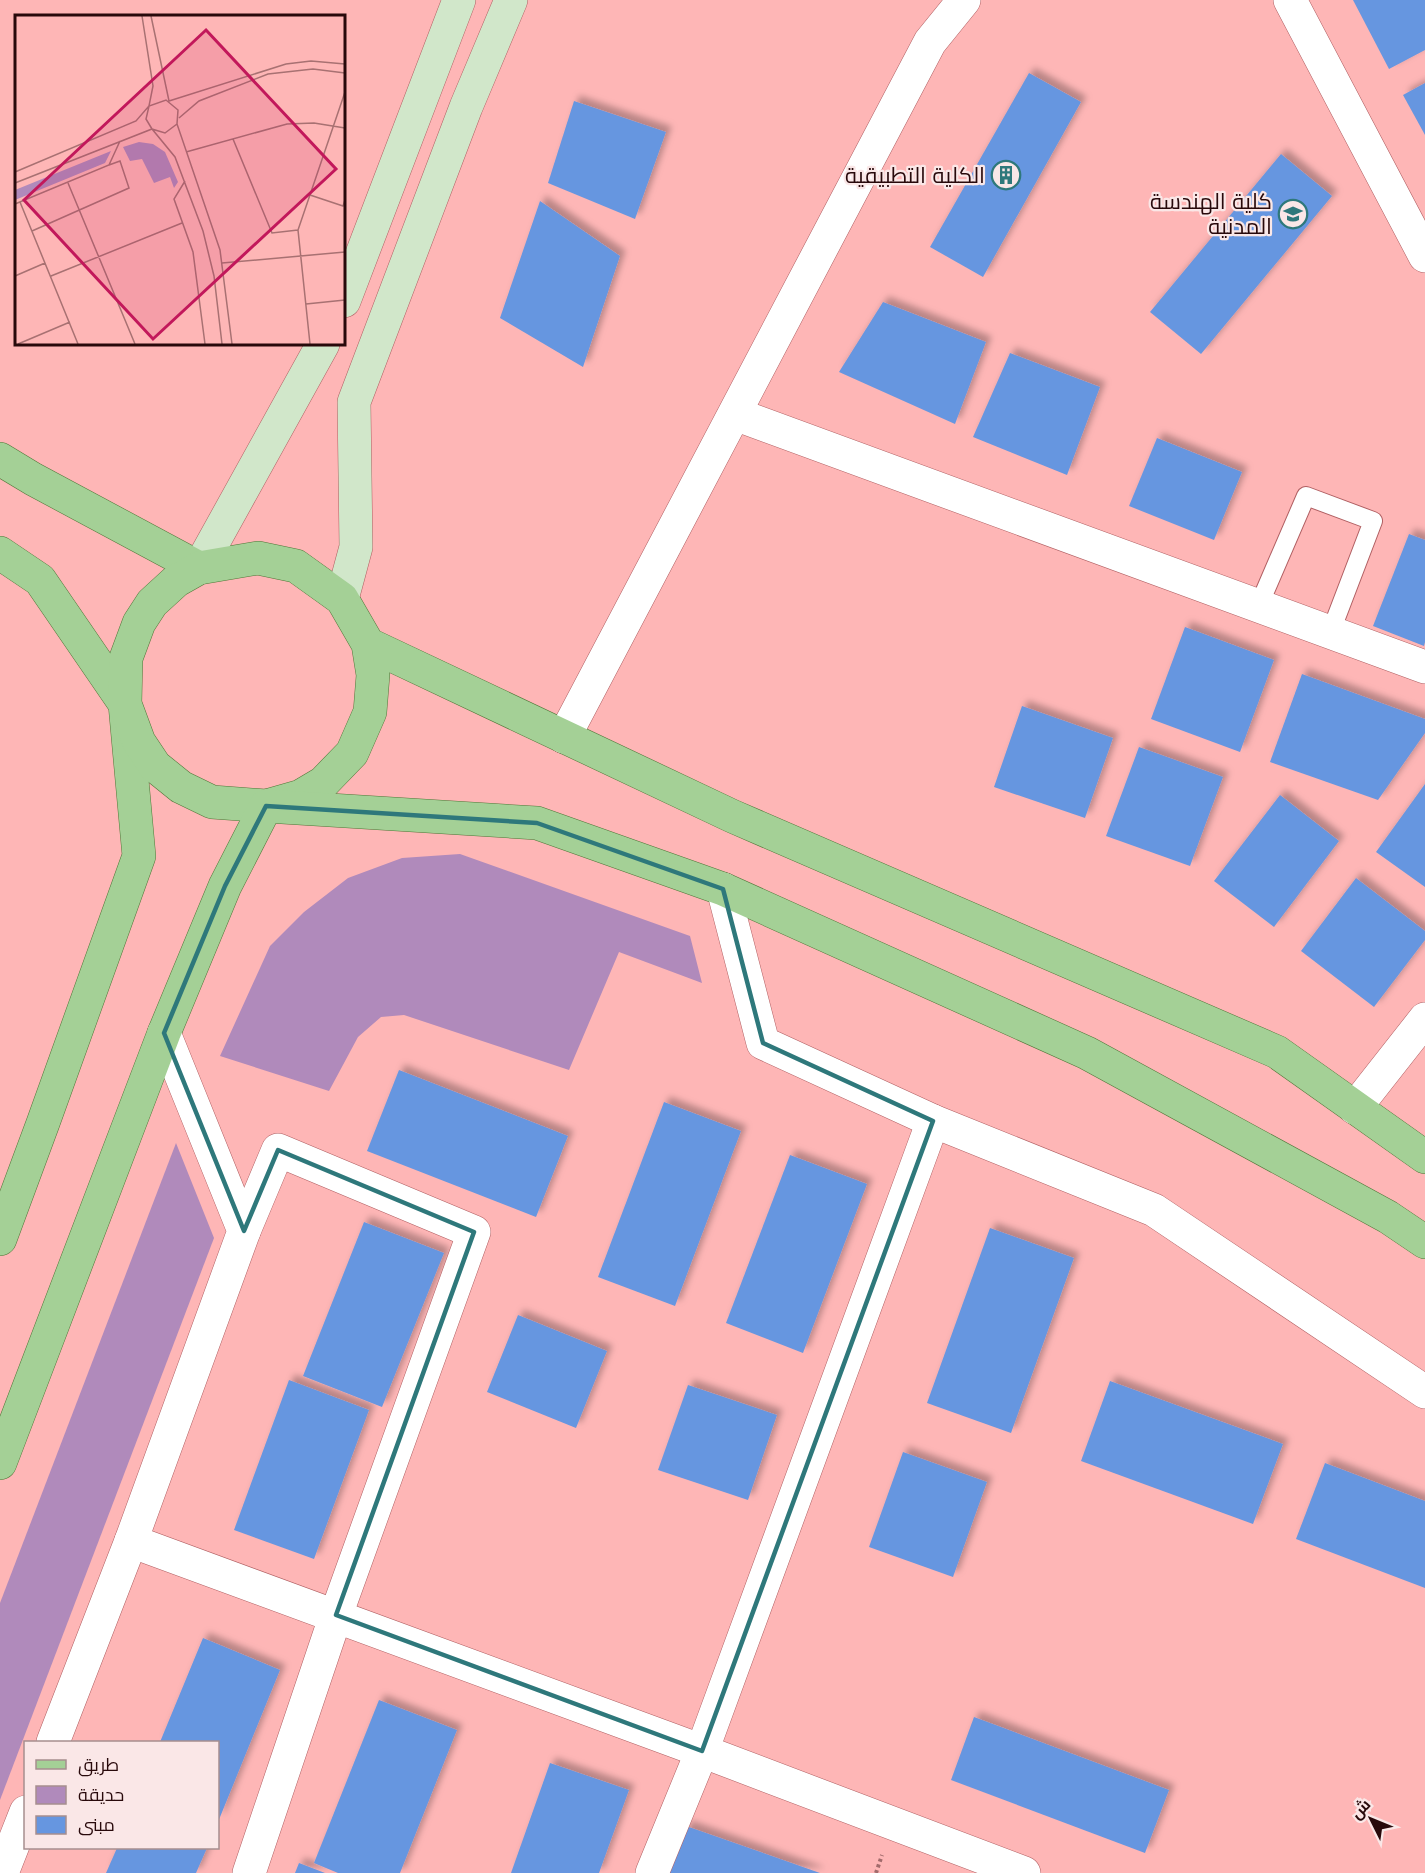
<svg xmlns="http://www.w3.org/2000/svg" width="1425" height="1873" font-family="Jost,Cairo,sans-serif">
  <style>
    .green { fill: #b08abb }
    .building { fill: #6696e0; filter: url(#shadow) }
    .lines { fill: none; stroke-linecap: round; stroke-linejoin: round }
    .service-casing { stroke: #b05f62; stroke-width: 20 }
    .minor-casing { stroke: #b05f62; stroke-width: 34 }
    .secondary-casing { stroke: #b05f62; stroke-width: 34 }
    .primary-casing { stroke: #517638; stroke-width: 34 }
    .path { stroke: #a26b6c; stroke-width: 4; stroke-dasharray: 3 3; stroke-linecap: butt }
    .service { stroke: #fff; stroke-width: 18 }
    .minor { stroke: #fff; stroke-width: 33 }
    .secondary { stroke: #d1e7ca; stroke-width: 33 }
    .primary { stroke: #a4d096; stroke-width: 33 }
    .marked { fill: none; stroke: #2e787b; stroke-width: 4.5; stroke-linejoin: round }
    .labels { text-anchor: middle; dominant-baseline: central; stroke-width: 4.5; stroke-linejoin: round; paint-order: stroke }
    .poi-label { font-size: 22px; fill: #28090b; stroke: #fae7e7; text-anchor: end }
    .inset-road { fill: none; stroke: #a87172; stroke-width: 1.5 }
    .view { fill: #c2185b; fill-opacity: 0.15; stroke: #c2185b; stroke-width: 3 }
    .inset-edge { fill: none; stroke: #28090b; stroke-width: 3 }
  </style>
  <defs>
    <filter id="shadow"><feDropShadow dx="5.5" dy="-5.5" stdDeviation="3" flood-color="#0004"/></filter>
  </defs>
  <rect width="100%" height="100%" fill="#feb6b6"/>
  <!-- green -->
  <g class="green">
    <path d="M 460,854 L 690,936 L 702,983 L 619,952 L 569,1070 L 404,1015 L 381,1017 L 358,1037 L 329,1091 L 220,1056 L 270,946 L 304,912 L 348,878 L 402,858 Z"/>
    <path d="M 176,1143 L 214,1238 L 0,1800 L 0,1603 Z"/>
  </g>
  <!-- building -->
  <g class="building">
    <path d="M 1353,0 L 1425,0 L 1425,50 L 1389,69 Z"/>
    <path d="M 1029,73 L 1081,102 L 983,277 L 930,247 Z"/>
    <path d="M 1425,83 L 1425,135 L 1403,95 Z"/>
    <path d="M 574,101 L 666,132 L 635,219 L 548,183 Z"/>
    <path d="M 1281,154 L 1332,196 L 1201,354 L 1150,312 Z"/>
    <path d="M 540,201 L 620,256 L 583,367 L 500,318 Z"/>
    <path d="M 883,302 L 986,342 L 955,424 L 839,372 Z"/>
    <path d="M 1010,353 L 1100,387 L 1067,475 L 973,437 Z"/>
    <path d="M 1157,438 L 1242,472 L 1214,540 L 1129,506 Z"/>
    <path d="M 1409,534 L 1425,540 L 1425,642 L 1424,646 L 1373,626 Z"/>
    <path d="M 1185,627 L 1274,660 L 1240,752 L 1151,719 Z"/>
    <path d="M 1302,674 L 1425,719 L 1425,733 L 1378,800 L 1270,762 Z"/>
    <path d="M 1022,706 L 1113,738 L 1085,818 L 994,787 Z"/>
    <path d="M 1139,747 L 1223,777 L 1190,866 L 1106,836 Z"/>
    <path d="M 1425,784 L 1425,887 L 1376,852 Z"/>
    <path d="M 1280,795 L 1339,841 L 1274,927 L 1214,881 Z"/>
    <path d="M 1356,878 L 1425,931 L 1425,940 L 1374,1007 L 1301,951 Z"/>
    <path d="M 399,1070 L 568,1136 L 536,1217 L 367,1151 Z"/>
    <path d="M 664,1102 L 741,1131 L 675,1306 L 598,1277 Z"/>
    <path d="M 790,1155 L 867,1184 L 803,1353 L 726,1323 Z"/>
    <path d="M 364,1222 L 444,1253 L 382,1407 L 303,1376 Z"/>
    <path d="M 990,1228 L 1074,1258 L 1011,1433 L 927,1403 Z"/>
    <path d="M 518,1315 L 607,1351 L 576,1428 L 487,1392 Z"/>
    <path d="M 289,1380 L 369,1410 L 314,1559 L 234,1530 Z"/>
    <path d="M 1110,1381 L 1283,1444 L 1253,1524 L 1081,1461 Z"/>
    <path d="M 688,1385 L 777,1415 L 748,1500 L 658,1470 Z"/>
    <path d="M 903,1452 L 987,1482 L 953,1577 L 869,1547 Z"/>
    <path d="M 1325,1463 L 1425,1501 L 1425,1588 L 1296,1539 Z"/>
    <path d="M 203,1638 L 280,1670 L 218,1822 L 218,1742 L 160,1742 Z"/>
    <path d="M 379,1700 L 457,1730 L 400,1873 L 338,1873 L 314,1863 Z"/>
    <path d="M 974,1717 L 1169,1790 L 1145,1853 L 951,1780 Z"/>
    <path d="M 550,1763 L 629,1790 L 599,1873 L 511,1873 Z"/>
    <path d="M 686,1826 L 820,1873 L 669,1873 Z"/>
    <path d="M 117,1848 L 207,1848 L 196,1873 L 106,1873 Z"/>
    <path d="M 299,1863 L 325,1873 L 295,1873 Z"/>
  </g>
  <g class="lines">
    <!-- service casing -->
    <g class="service-casing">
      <path id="service" d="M 1259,605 L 1306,496 L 1373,521 L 1331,631"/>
    </g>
    <!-- minor casing -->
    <g class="minor-casing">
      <g id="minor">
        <path d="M 1290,0 L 1425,256"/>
        <path d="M 735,414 L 1425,667"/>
        <path d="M 564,737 L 930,42 L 964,0"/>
        <path d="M 723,889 L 763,1043 L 933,1121 L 1154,1210 L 1425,1392"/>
        <path d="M 1355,1108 L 1425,1019"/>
        <path d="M 244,1231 L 278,1150 L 474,1232 L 336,1615 L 249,1873"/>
        <path d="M 131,1541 L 702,1751 L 1024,1873"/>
        <path d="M 53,1742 L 131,1541 L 244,1231 L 164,1033"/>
        <path d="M 2,1873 L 26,1812"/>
        <path d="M 652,1873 L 702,1751 L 933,1121"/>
      </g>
    </g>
    <!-- secondary casing -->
    <g class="secondary-casing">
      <g id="secondary">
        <path d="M 344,301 L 459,0"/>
        <path d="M 199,568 L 323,344"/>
        <path d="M 342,599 L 356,547 L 354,402 L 466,107 L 511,0"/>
      </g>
    </g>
    <!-- primary casing -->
    <g class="primary-casing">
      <g id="primary">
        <path d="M 0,459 L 33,479 L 199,568"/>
        <path d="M 0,553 L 40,580 L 125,704 L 139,856 L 43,1123 L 0,1239"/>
        <path d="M 368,644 L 373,675 L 370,712 L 352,753 L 323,783 L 301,796 L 266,806 L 212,802 L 181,787 L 155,766 L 139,742 L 125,704 L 126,658 L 139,623 L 152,603 L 176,581 L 199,568 L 258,558 L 296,566 L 342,599 L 368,644 L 732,816 L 1277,1052 L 1425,1157"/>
        <path d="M 0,1463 L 164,1033 L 225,886 L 266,806 L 537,823 L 723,889 L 1087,1053 L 1388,1217 L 1425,1242"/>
      </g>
    </g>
    <!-- path -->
    <path class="path" d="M 876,1873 L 882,1855"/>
    <!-- service -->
    <use href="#service" class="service"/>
    <!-- minor -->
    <use href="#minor" class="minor"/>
    <!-- secondary -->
    <use href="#secondary" class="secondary"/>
    <!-- primary -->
    <use href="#primary" class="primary"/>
  </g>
  <!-- marked area -->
  <path class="marked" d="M 266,806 L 537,823 L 723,889 L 763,1043 L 933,1121 L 702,1751 L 336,1615 L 474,1232 L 278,1150 L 244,1231 L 164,1033 L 225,886 Z"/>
  <!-- icons -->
  <defs>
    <g id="building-ring" transform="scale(1.5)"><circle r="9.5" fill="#fae7e7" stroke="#2e787b" stroke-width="1.5"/><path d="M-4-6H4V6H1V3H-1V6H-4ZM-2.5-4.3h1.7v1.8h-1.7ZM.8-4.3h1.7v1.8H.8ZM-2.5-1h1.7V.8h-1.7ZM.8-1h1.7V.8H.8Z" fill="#2e787b"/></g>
    <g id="school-ring" transform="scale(1.5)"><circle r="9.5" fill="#fae7e7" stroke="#2e787b" stroke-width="1.5"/><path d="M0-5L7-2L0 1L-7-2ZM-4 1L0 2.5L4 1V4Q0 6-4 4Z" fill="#2e787b"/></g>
  </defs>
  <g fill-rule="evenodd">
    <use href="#building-ring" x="1006" y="175"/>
    <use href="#school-ring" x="1293" y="214"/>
  </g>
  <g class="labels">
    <!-- poi labels -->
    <g class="poi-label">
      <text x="985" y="175">الكلية التطبيقية</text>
      <text x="1272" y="201">كلية الهندسة<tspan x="1272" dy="25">المدنية</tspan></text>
    </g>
  </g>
  <!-- overview -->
  <g transform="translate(15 15)">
    <rect width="330" height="330" fill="#feb6b6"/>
    <path d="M 124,127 L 138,129 L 150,137 L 163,167 L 159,173 L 155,162 L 139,168 L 127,144 L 115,146 L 108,132 ZM 96,136 L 90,148 L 0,185 L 0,175 Z" fill="#b08abb"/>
    <path class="inset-road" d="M 136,1 L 154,86 L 271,49 L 296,46 L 330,49M 164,103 L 184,86 L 253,59 L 298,54 L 330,58M 162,109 L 150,118 L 137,114 L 131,104 L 134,91 L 151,85 L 163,95 L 162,109 L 205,235 L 217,329M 218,124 L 257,218 L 283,215M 171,137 L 272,109 L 299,108 L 330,113M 0,157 L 121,106 L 134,91 L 138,71 L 127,1M 170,166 L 159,184 L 178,237 L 190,329M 0,168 L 137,114 L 160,142 L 188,216 L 199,261 L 207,329M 53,168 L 120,329M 295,180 L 328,191 L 330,185M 5,187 L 63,329M 0,189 L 94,150 L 105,126M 17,216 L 114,173 L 105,146 L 94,150M 207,248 L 330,237M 0,261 L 30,248M 36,261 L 167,208M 291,289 L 330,285M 3,329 L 55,307M 295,329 L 283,215 L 330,77"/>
    <path class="view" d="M 191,15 L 321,154 L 138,324 L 9,185 Z"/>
    <rect width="330" height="330" class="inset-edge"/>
  </g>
  <!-- legend -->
  <rect x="24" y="1741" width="195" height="108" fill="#fae7e7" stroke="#a68e8f" stroke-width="1.5"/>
  <rect x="36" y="1760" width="30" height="9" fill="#a4d096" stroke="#a68e8f" stroke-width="1.5"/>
  <text x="78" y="1771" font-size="18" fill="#28090b">طريق</text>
  <rect x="36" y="1786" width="30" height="18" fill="#b08abb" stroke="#a68e8f" stroke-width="1.5"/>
  <text x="78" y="1801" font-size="18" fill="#28090b">حديقة</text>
  <rect x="36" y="1816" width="30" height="18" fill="#6696e0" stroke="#a68e8f" stroke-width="1.5"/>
  <text x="78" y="1831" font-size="18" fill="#28090b">مبنى</text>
  <!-- north arrow -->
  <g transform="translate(1371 1819) rotate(313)" stroke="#fae7e7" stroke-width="4.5" paint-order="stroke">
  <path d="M0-4.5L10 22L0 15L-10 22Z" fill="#28090b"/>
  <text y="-9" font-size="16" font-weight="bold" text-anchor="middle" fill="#28090b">ش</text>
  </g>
</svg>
